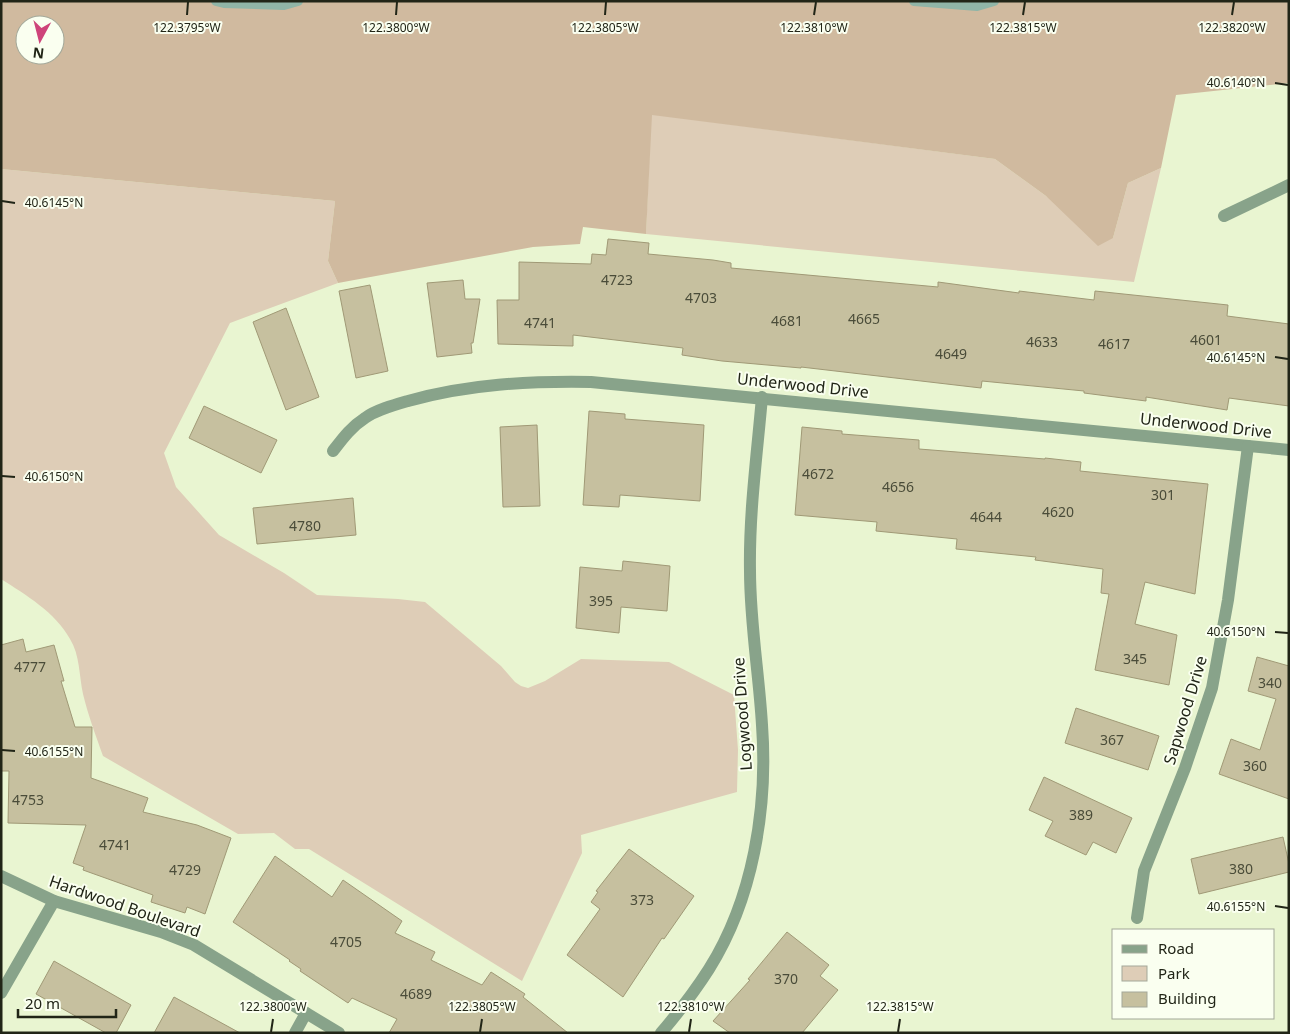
<svg xmlns="http://www.w3.org/2000/svg" width="1290" height="1034" font-family="'Noto Sans',sans-serif">
  <style>
    .green { fill: #decdb7 }
    .forest { fill: #d0ba9f; fill-rule: evenodd }
    .lines { fill: none; stroke-linecap: round; stroke-linejoin: round }
    .stream { stroke: #90b5a7; stroke-width: 10 }
    .building { fill: #c6c09f; stroke: #a09976 }
    .service { stroke: #88a38a; stroke-width: 12 }
    .minor { stroke: #88a38a; stroke-width: 12 }
    .ticks { fill: none; stroke: #212517; stroke-width: 2 }
    .labels { text-anchor: middle; dominant-baseline: central; stroke-width: 4; stroke-linejoin: round; paint-order: stroke }
    .number-label { font-size: 14px; fill: #4a4c39 }
    .street-label { font-size: 16px; fill: #212517; stroke: #fafff0 }
    .ticks-label { font-size: 12px; text-anchor: middle; fill: #212517; stroke: #fafff0; stroke-width: 4; stroke-linejoin: round; paint-order: stroke }
  </style>
  <rect width="100%" height="100%" fill="#e9f5d1"/>
  <!-- green -->
  <g class="green">
    <path d="M 651,114 L 995,159 L 1046,196 L 1113,238 L 1128,183 L 1161,168 L 1134,282 L 646,234 Z"/>
    <path d="M 1,169 L 335,201 L 328,261 L 338,283 L 230,323 L 164,453 L 176,487 L 219,535 L 284,573 L 317,595 L 398,599 L 425,602 L 501,666 L 515,682 L 521,686 L 528,688 L 545,681 L 581,659 L 669,662 L 734,695 L 738,750 L 737,792 L 581,835 L 582,853 L 522,981 L 309,849 L 295,849 L 274,833 L 238,834 L 103,756 C 96,736 88,715 83,694 C 79,676 80,655 70,639 C 55,612 26,595 1,579 Z"/>
  </g>
  <!-- forest -->
  <path class="forest" d="M 1,1 L 1289,1 L 1289,83 L 1176,95 L 1161,168 L 1128,183 L 1113,238 L 1098,246 L 1046,196 L 995,159 L 652,115 L 646,234 L 583,227 L 580,244 L 533,247 L 338,283 L 328,261 L 335,201 L 1,169 ZM 25,25 L 55,25 L 55,55 L 25,55 Z"/>
  <g class="lines">
    <!-- stream -->
    <g class="stream">
      <path d="M 216,1 L 224,3 L 284,5 L 298,1"/>
      <path d="M 914,1 L 977,6 L 994,1"/>
    </g>
  </g>
  <!-- building -->
  <g class="building">
    <path d="M 608,239 L 649,243 L 648,254 L 713,260 L 731,263 L 731,268 L 938,287 L 938,282 L 1019,293 L 1019,291 L 1094,300 L 1095,291 L 1228,305 L 1227,316 L 1289,324 L 1289,406 L 1229,398 L 1227,410 L 1146,397 L 1146,401 L 1084,393 L 1084,391 L 982,381 L 981,388 L 801,367 L 801,368 L 722,361 L 682,355 L 683,348 L 573,335 L 573,346 L 498,344 L 497,300 L 519,300 L 519,262 L 591,264 L 592,254 L 606,255 Z"/>
    <path d="M 463,280 L 465,299 L 480,299 L 473,343 L 471,343 L 472,353 L 437,357 L 427,283 Z"/>
    <path d="M 370,285 L 388,371 L 356,378 L 339,291 Z"/>
    <path d="M 286,308 L 319,397 L 286,410 L 253,322 Z"/>
    <path d="M 204,406 L 277,440 L 261,473 L 189,438 Z"/>
    <path d="M 589,411 L 625,414 L 625,419 L 704,425 L 700,501 L 620,495 L 619,507 L 583,505 Z"/>
    <path d="M 537,425 L 540,506 L 503,507 L 500,427 Z"/>
    <path d="M 802,427 L 842,431 L 842,434 L 919,440 L 919,449 L 1045,459 L 1045,458 L 1081,462 L 1080,471 L 1208,484 L 1195,594 L 1145,582 L 1135,624 L 1177,635 L 1169,685 L 1095,670 L 1109,594 L 1101,593 L 1103,569 L 1035,560 L 1036,557 L 956,549 L 957,539 L 876,531 L 877,522 L 795,515 Z"/>
    <path d="M 353,498 L 356,535 L 257,544 L 253,508 Z"/>
    <path d="M 623,561 L 670,566 L 667,611 L 621,607 L 619,633 L 576,628 L 580,567 L 622,571 Z"/>
    <path d="M 23,639 L 26,652 L 54,645 L 64,681 L 61,681 L 75,727 L 92,727 L 91,778 L 148,798 L 143,812 L 197,825 L 231,838 L 205,914 L 187,907 L 185,913 L 151,902 L 153,895 L 83,870 L 84,867 L 73,863 L 86,825 L 8,823 L 9,771 L 1,771 L 1,645 Z"/>
    <path d="M 1257,657 L 1289,666 L 1289,799 L 1219,774 L 1231,739 L 1260,750 L 1276,699 L 1248,691 Z"/>
    <path d="M 1076,708 L 1159,736 L 1148,770 L 1065,743 Z"/>
    <path d="M 1044,777 L 1132,818 L 1116,853 L 1093,842 L 1086,855 L 1045,836 L 1053,821 L 1029,810 Z"/>
    <path d="M 1283,837 L 1289,864 L 1289,872 L 1199,894 L 1191,859 Z"/>
    <path d="M 629,849 L 694,896 L 664,939 L 662,938 L 623,997 L 567,955 L 600,909 L 591,902 L 598,892 L 596,891 Z"/>
    <path d="M 275,856 L 332,897 L 343,880 L 402,921 L 395,933 L 435,952 L 431,960 L 482,985 L 491,972 L 525,994 L 523,997 L 568,1033 L 389,1033 L 397,1019 L 352,998 L 348,1003 L 300,971 L 301,969 L 289,961 L 290,960 L 233,922 Z"/>
    <path d="M 787,932 L 829,965 L 820,976 L 838,990 L 802,1033 L 730,1033 L 713,1021 L 750,980 L 748,979 Z"/>
    <path d="M 54,961 L 131,1005 L 116,1033 L 106,1033 L 36,994 Z"/>
    <path d="M 174,997 L 240,1033 L 154,1033 Z"/>
  </g>
  <g class="lines">
    <!-- service -->
    <path class="service" d="M 1224,216 L 1289,185"/>
    <!-- minor -->
    <g class="minor">
      <path d="M 333,451 C 343,438 351,427 365,418 C 376,410 394,405 408,401 C 468,384 529,381 591,382 L 1289,450"/>
      <path d="M 1,876 L 54,901 L 161,932 L 194,945 L 339,1033"/>
      <path d="M 1137,918 L 1144,871 L 1185,768 L 1212,688 L 1228,600 L 1248,446"/>
      <path d="M 1,993 L 54,901"/>
      <path d="M 295,1033 L 306,1013"/>
      <path d="M 661,1033 C 678,1013 695,991 709,969 C 753,899 768,808 762,725 C 759,674 750,623 750,571 C 749,513 757,455 762,397"/>
    </g>
  </g>
  <!-- ticks -->
  <path class="ticks" d="M 187,15 L 188,2M 396,15 L 397,2M 605,15 L 606,2M 814,15 L 816,2M 1023,15 L 1025,2M 1232,15 L 1234,2M 1275,83 L 1288,85M 2,201 L 15,203M 1275,357 L 1288,359M 2,476 L 15,477M 1275,632 L 1288,633M 2,750 L 15,751M 1275,906 L 1288,908M 271,1032 L 273,1019M 480,1032 L 482,1019M 689,1032 L 691,1019M 898,1032 L 900,1019"/>
  <g class="labels">
    <!-- number labels -->
    <g class="number-label">
      <text x="617" y="279">4723</text>
      <text x="701" y="297">4703</text>
      <text x="864" y="318">4665</text>
      <text x="787" y="320">4681</text>
      <text x="540" y="322">4741</text>
      <text x="1206" y="339">4601</text>
      <text x="1042" y="341">4633</text>
      <text x="1114" y="343">4617</text>
      <text x="951" y="353">4649</text>
      <text x="818" y="473">4672</text>
      <text x="898" y="486">4656</text>
      <text x="1163" y="494">301</text>
      <text x="1058" y="511">4620</text>
      <text x="986" y="516">4644</text>
      <text x="305" y="525">4780</text>
      <text x="601" y="600">395</text>
      <text x="1135" y="658">345</text>
      <text x="30" y="666">4777</text>
      <text x="1270" y="682">340</text>
      <text x="1112" y="739">367</text>
      <text x="1255" y="765">360</text>
      <text x="28" y="799">4753</text>
      <text x="1081" y="814">389</text>
      <text x="115" y="844">4741</text>
      <text x="1241" y="868">380</text>
      <text x="185" y="869">4729</text>
      <text x="642" y="899">373</text>
      <text x="346" y="941">4705</text>
      <text x="786" y="978">370</text>
      <text x="416" y="993">4689</text>
    </g>
    <!-- street labels -->
    <g class="street-label">
      <text transform="translate(803 385) rotate(6)">Underwood Drive</text>
      <text transform="translate(1206 425) rotate(6)">Underwood Drive</text>
      <text transform="translate(1185 710) rotate(-73)">Sapwood Drive</text>
      <text transform="translate(742 714) rotate(-94)">Logwood Drive</text>
      <text transform="translate(125 906) rotate(19)">Hardwood Boulevard</text>
    </g>
  </g>
  <g class="ticks-label">
    <text x="187" y="32">122.3795°W</text>
    <text x="396" y="32">122.3800°W</text>
    <text x="605" y="32">122.3805°W</text>
    <text x="814" y="32">122.3810°W</text>
    <text x="1023" y="32">122.3815°W</text>
    <text x="1232" y="32">122.3820°W</text>
    <text x="1236" y="87">40.6140°N</text>
    <text x="54" y="207">40.6145°N</text>
    <text x="1236" y="362">40.6145°N</text>
    <text x="54" y="481">40.6150°N</text>
    <text x="1236" y="636">40.6150°N</text>
    <text x="54" y="756">40.6155°N</text>
    <text x="1236" y="911">40.6155°N</text>
    <text x="273" y="1011">122.3800°W</text>
    <text x="482" y="1011">122.3805°W</text>
    <text x="691" y="1011">122.3810°W</text>
    <text x="900" y="1011">122.3815°W</text>
  </g>
  <!-- border -->
  <rect width="1290" height="1034" fill="none" stroke="#212517" stroke-width="5"/>
  <!-- legend -->
  <rect x="1112" y="929" width="162" height="90" fill="#fafff0" stroke="#a3a899"/>
  <rect x="1122" y="945" width="25" height="8" fill="#88a38a" stroke="#a3a899"/>
  <text x="1158" y="954" font-size="15" fill="#212517">Road</text>
  <rect x="1122" y="966" width="25" height="15" fill="#decdb7" stroke="#a3a899"/>
  <text x="1158" y="979" font-size="15" fill="#212517">Park</text>
  <rect x="1122" y="992" width="25" height="15" fill="#c6c09f" stroke="#a3a899"/>
  <text x="1158" y="1004" font-size="15" fill="#212517">Building</text>
  <!-- north arrow -->
  <g transform="translate(40 40) rotate(187)"><circle r="24" fill="#fafff0" stroke="#a3a899"/>
  <path d="M0-4L9 19L0 12L-9 19Z" fill="#ce447a"/>
  <text y="-8" font-size="14" font-weight="bold" text-anchor="middle" fill="#212517">N</text>
  </g>
  <!-- scale -->
  <path d="M18 1009v8h98v-8" fill="none" stroke="#212517" stroke-width="2.5"/>
  <text x="25" y="1009" font-size="15" fill="#212517" stroke="#fafff0" stroke-width="4" paint-order="stroke">20 m</text>
</svg>
